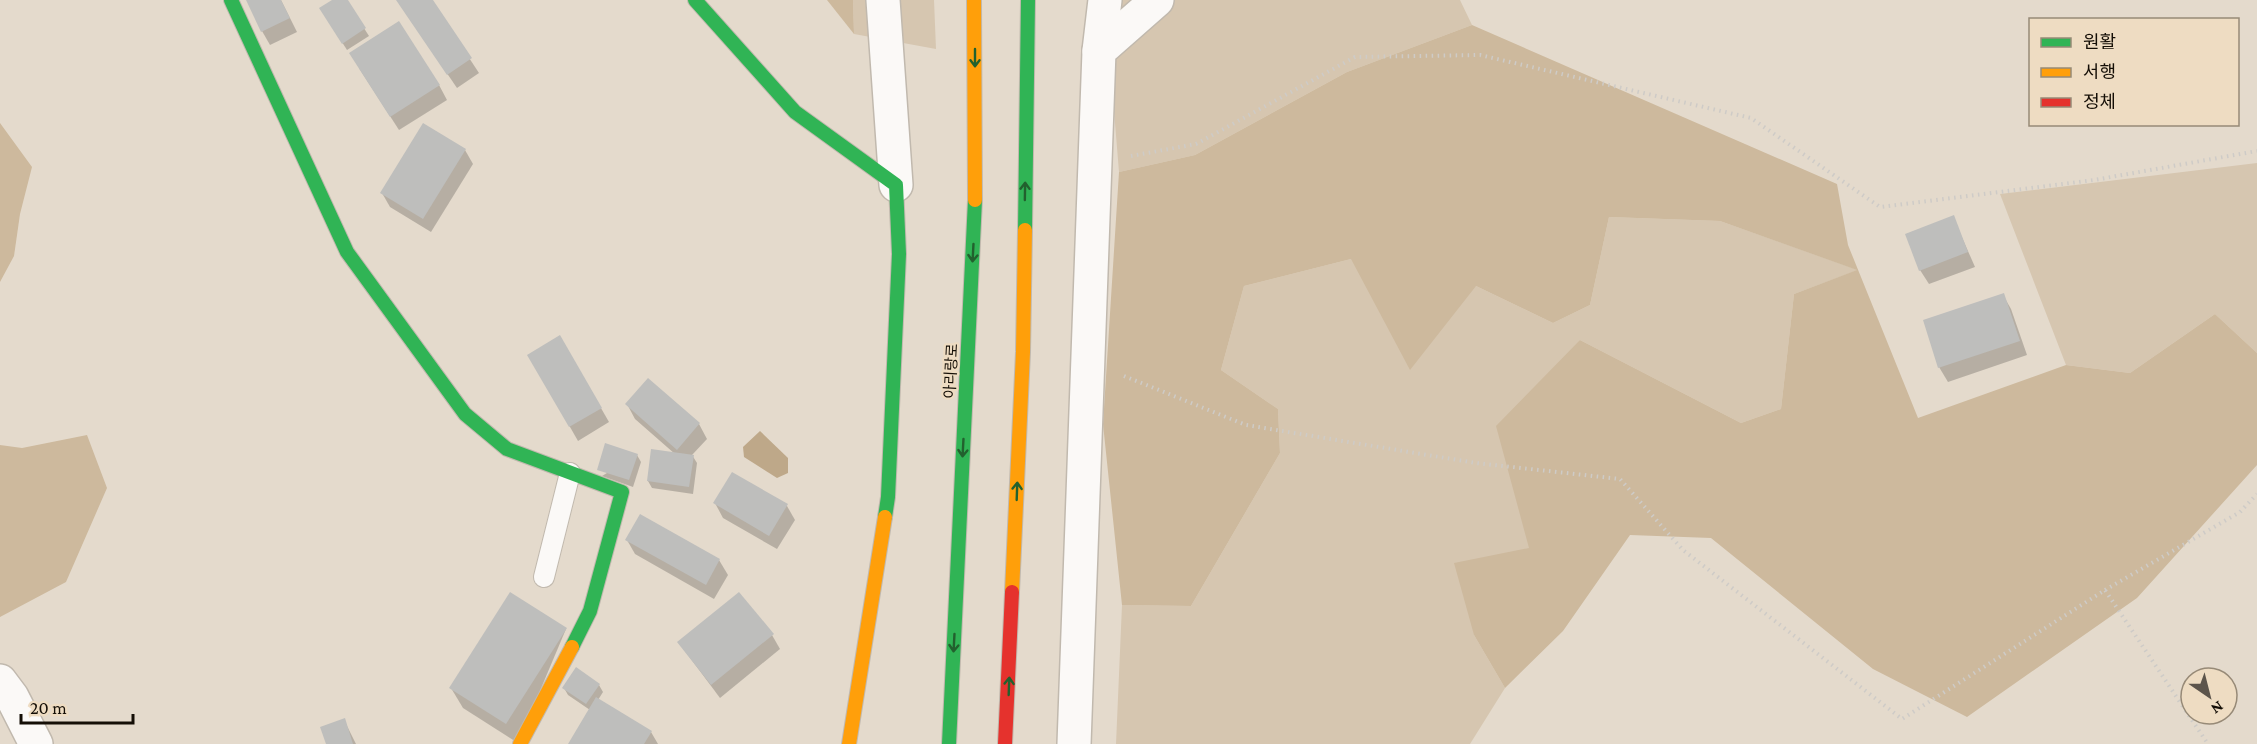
<svg xmlns="http://www.w3.org/2000/svg" width="2257" height="744" font-family="'Crimson Pro','Noto Sans KR',serif">
  <style>
    .green { fill: #d6c6b0 }
    .forest { fill: #cdb99d }
    .water { fill: #bea889 }
    .shadow { fill: #0003 }
    .building { fill: #bebebc }
    .lines { fill: none; stroke-linecap: round; stroke-linejoin: round }
    .lane-casing { stroke: #c1b9ae; stroke-width: 22 }
    .street-casing { stroke: #c1b9ae; stroke-width: 36 }
    .fast-casing { stroke: #c1b9ae; stroke-width: 16 }
    .slow-casing { stroke: #c1b9ae; stroke-width: 16 }
    .jam-casing { stroke: #c1b9ae; stroke-width: 16 }
    .path { stroke: #cecbc7; stroke-width: 4; stroke-dasharray: 1.5 4.5; stroke-linecap: butt }
    .lane { stroke: #fbf9f7; stroke-width: 20 }
    .street { stroke: #fbf9f7; stroke-width: 33 }
    .fast { stroke: #30b455; stroke-width: 14 }
    .slow { stroke: #ff9f0a; stroke-width: 14 }
    .jam { stroke: #e5322d; stroke-width: 14 }
    .oneway { stroke: #22612e }
    .labels { text-anchor: middle; dominant-baseline: central; stroke-width: 4.5; stroke-linejoin: round; paint-order: stroke }
    .street-label { font-size: 15px; fill: #140e06; stroke: #eedcc2 }
  </style>
  <rect width="100%" height="100%" fill="#e4dacc"/>
  <!-- green -->
  <g class="green">
    <path d="M 853,0 L 934,0 L 936,49 L 854,34 Z"/>
    <path d="M 1105,0 L 1460,0 L 1472,25 L 1347,72 L 1195,155 L 1119,172 Z"/>
    <path d="M 2257,163 L 2257,353 L 2215,314 L 2130,373 L 2066,365 L 2000,194 Z"/>
    <path d="M 1609,217 L 1720,221 L 1858,270 L 1794,294 L 1781,409 L 1741,423 L 1580,340 L 1529,548 L 1474,635 L 1505,688 L 1470,744 L 1116,744 L 1122,605 L 1191,606 L 1280,453 L 1278,409 L 1221,370 L 1244,286 L 1351,259 L 1476,286 L 1553,323 L 1590,305 Z"/>
  </g>
  <!-- forest -->
  <g class="forest">
    <path d="M 827,0 L 853,0 L 854,34 Z"/>
    <path d="M 1472,25 L 1837,184 L 1848,245 L 1918,418 L 2066,365 L 2130,373 L 2215,314 L 2257,353 L 2257,465 L 2137,598 L 1967,717 L 1873,669 L 1711,538 L 1630,535 L 1563,631 L 1505,688 L 1474,635 L 1454,563 L 1529,548 L 1496,426 L 1580,340 L 1741,423 L 1781,409 L 1794,294 L 1857,270 L 1720,221 L 1609,217 L 1590,305 L 1553,323 L 1476,286 L 1410,370 L 1351,259 L 1244,286 L 1221,370 L 1278,409 L 1280,453 L 1191,606 L 1122,605 L 1103,424 L 1119,172 L 1195,155 L 1347,72 Z"/>
    <path d="M 0,123 L 32,167 L 20,214 L 14,256 L 0,282 Z"/>
    <path d="M 87,435 L 107,488 L 66,582 L 0,617 L 0,445 L 22,448 Z"/>
  </g>
  <!-- water -->
  <path class="water" d="M 760,431 L 788,458 L 788,473 L 777,478 L 744,457 L 743,447 Z"/>
  <!-- shadow -->
  <g class="shadow">
    <path d="M 281,0 L 297,32 L 270,45 L 262,31 Z"/>
    <path d="M 335,0 L 346,0 L 369,36 L 347,50 L 321,9 Z"/>
    <path d="M 397,0 L 431,0 L 479,73 L 457,88 Z"/>
    <path d="M 359,68 L 439,85 L 447,100 L 399,130 Z"/>
    <path d="M 465,150 L 473,164 L 431,232 L 390,207 L 382,193 Z"/>
    <path d="M 1953,217 L 1975,267 L 1929,284 L 1920,270 Z"/>
    <path d="M 2003,295 L 2011,309 L 2027,355 L 1948,382 L 1939,367 Z"/>
    <path d="M 560,337 L 609,422 L 578,441 L 529,355 Z"/>
    <path d="M 627,404 L 699,424 L 707,439 L 692,455 L 697,463 L 693,494 L 652,488 L 648,481 L 675,454 L 635,419 Z"/>
    <path d="M 637,455 L 641,462 L 633,487 L 602,476 Z"/>
    <path d="M 715,503 L 787,506 L 795,520 L 777,549 L 723,518 Z"/>
    <path d="M 640,516 L 719,560 L 728,575 L 714,599 L 635,554 L 627,540 Z"/>
    <path d="M 566,629 L 518,743 L 463,708 L 451,688 Z"/>
    <path d="M 772,635 L 780,649 L 720,698 L 679,643 Z"/>
    <path d="M 576,670 L 599,685 L 603,692 L 598,700 L 651,732 L 658,744 L 570,744 L 590,710 L 568,695 L 564,688 Z"/>
    <path d="M 344,720 L 356,744 L 327,744 Z"/>
  </g>
  <!-- building -->
  <g class="building">
    <path d="M 246,0 L 281,0 L 290,18 L 261,32 Z"/>
    <path d="M 332,0 L 348,0 L 366,28 L 342,44 L 319,8 Z"/>
    <path d="M 396,0 L 433,0 L 472,58 L 447,75 Z"/>
    <path d="M 399,21 L 440,85 L 390,117 L 349,53 Z"/>
    <path d="M 423,123 L 466,149 L 423,219 L 380,193 Z"/>
    <path d="M 1954,215 L 1968,252 L 1919,271 L 1905,234 Z"/>
    <path d="M 2004,293 L 2020,341 L 1938,368 L 1923,320 Z"/>
    <path d="M 560,335 L 602,408 L 569,427 L 527,355 Z"/>
    <path d="M 648,378 L 700,423 L 677,450 L 625,404 Z"/>
    <path d="M 605,443 L 638,454 L 629,480 L 597,470 Z"/>
    <path d="M 651,449 L 694,455 L 689,487 L 647,481 Z"/>
    <path d="M 732,472 L 788,504 L 769,536 L 713,503 Z"/>
    <path d="M 640,514 L 720,559 L 706,585 L 625,540 Z"/>
    <path d="M 510,592 L 567,628 L 506,724 L 449,688 Z"/>
    <path d="M 739,592 L 774,634 L 711,685 L 677,642 Z"/>
    <path d="M 576,667 L 600,684 L 586,704 L 562,688 Z"/>
    <path d="M 596,697 L 652,731 L 644,744 L 568,744 Z"/>
    <path d="M 345,718 L 353,744 L 326,744 L 320,727 Z"/>
  </g>
  <g class="lines">
    <!-- lane casing -->
    <g class="lane-casing">
      <path id="lane" d="M 544,577 L 570,473"/>
    </g>
    <!-- street casing -->
    <g class="street-casing">
      <g id="street">
        <path d="M 883,0 L 896,185"/>
        <path d="M 1099,51 L 1105,0"/>
        <path d="M 0,681 L 12,697 L 36,744"/>
        <path d="M 1074,744 L 1099,51 L 1157,0"/>
      </g>
    </g>
    <!-- fast casing -->
    <g class="fast-casing">
      <g id="fast">
        <path d="M 231,0 L 347,252 L 465,414 L 507,449 L 622,492 L 590,611 L 572,647"/>
        <path d="M 695,0 L 795,112 L 896,185 L 899,254 L 888,497 L 885,517"/>
        <path d="M 1025,230 L 1028,0"/>
        <path d="M 949,744 L 975,200"/>
      </g>
    </g>
    <!-- slow casing -->
    <g class="slow-casing">
      <g id="slow">
        <path d="M 974,0 L 975,200"/>
        <path d="M 1012,592 L 1023,352 L 1025,230"/>
        <path d="M 520,744 L 572,647"/>
        <path d="M 849,744 L 885,517"/>
      </g>
    </g>
    <!-- jam casing -->
    <g class="jam-casing">
      <path id="jam" d="M 1005,744 L 1012,592"/>
    </g>
    <!-- path -->
    <g class="path">
      <path d="M 1131,156 L 1196,144 L 1355,57 L 1480,55 L 1751,118 L 1880,207 L 2094,180 L 2257,151"/>
      <path d="M 1124,376 L 1246,425 L 1476,463 L 1620,479 L 1683,550 L 1902,719 L 2105,590 L 2208,744"/>
      <path d="M 2105,590 L 2240,512 L 2257,494"/>
    </g>
    <!-- lane -->
    <use href="#lane" class="lane"/>
    <!-- street -->
    <use href="#street" class="street"/>
    <!-- fast -->
    <use href="#fast" class="fast"/>
    <!-- slow -->
    <use href="#slow" class="slow"/>
    <!-- jam -->
    <use href="#jam" class="jam"/>
  </g>
  <!-- one-way arrows -->
  <defs><path id="oneway-shaft" d="M-6 0H5M1.5-3L5.5 0L1.5 3" fill="none" stroke-width="1.6" stroke-linecap="round" stroke-linejoin="round" transform="scale(1.5)"/></defs>
  <g class="oneway">
    <use href="#oneway-shaft" transform="translate(975 58) rotate(90)"/>
    <use href="#oneway-shaft" transform="translate(1025 191) rotate(-89)"/>
    <use href="#oneway-shaft" transform="translate(973 253) rotate(93)"/>
    <use href="#oneway-shaft" transform="translate(963 448) rotate(93)"/>
    <use href="#oneway-shaft" transform="translate(1017 491) rotate(-88)"/>
    <use href="#oneway-shaft" transform="translate(954 643) rotate(93)"/>
    <use href="#oneway-shaft" transform="translate(1009 686) rotate(-88)"/>
  </g>
  <g class="labels">
    <!-- street labels -->
    <g class="street-label">
      <text transform="translate(951 371) rotate(-87)">아리랑로</text>
    </g>
  </g>
  <!-- legend -->
  <rect x="2029" y="18" width="210" height="108" fill="#eedcc2" stroke="#978a77" stroke-width="1.5"/>
  <rect x="2041" y="38" width="30" height="9" fill="#30b455" stroke="#978a77" stroke-width="1.5"/>
  <text x="2083" y="48" font-size="18" fill="#140e06">원활</text>
  <rect x="2041" y="68" width="30" height="9" fill="#ff9f0a" stroke="#978a77" stroke-width="1.5"/>
  <text x="2083" y="78" font-size="18" fill="#140e06">서행</text>
  <rect x="2041" y="98" width="30" height="9" fill="#e5322d" stroke="#978a77" stroke-width="1.5"/>
  <text x="2083" y="108" font-size="18" fill="#140e06">정체</text>
  <!-- north arrow -->
  <g transform="translate(2209 696) rotate(145)"><circle r="28" fill="#eedcc2" stroke="#978a77" stroke-width="1.5"/>
  <path d="M0-4.5L10 22L0 15L-10 22Z" fill="#5d554b"/>
  <text y="-9" font-size="16" font-weight="bold" text-anchor="middle" fill="#140e06">N</text>
  </g>
  <!-- scale -->
  <path d="M21 714v9h112v-9" fill="none" stroke="#140e06" stroke-width="3"/>
  <text x="30" y="714" font-size="18" fill="#140e06" stroke="#eedcc2" stroke-width="4.5" paint-order="stroke">20 m</text>
</svg>
